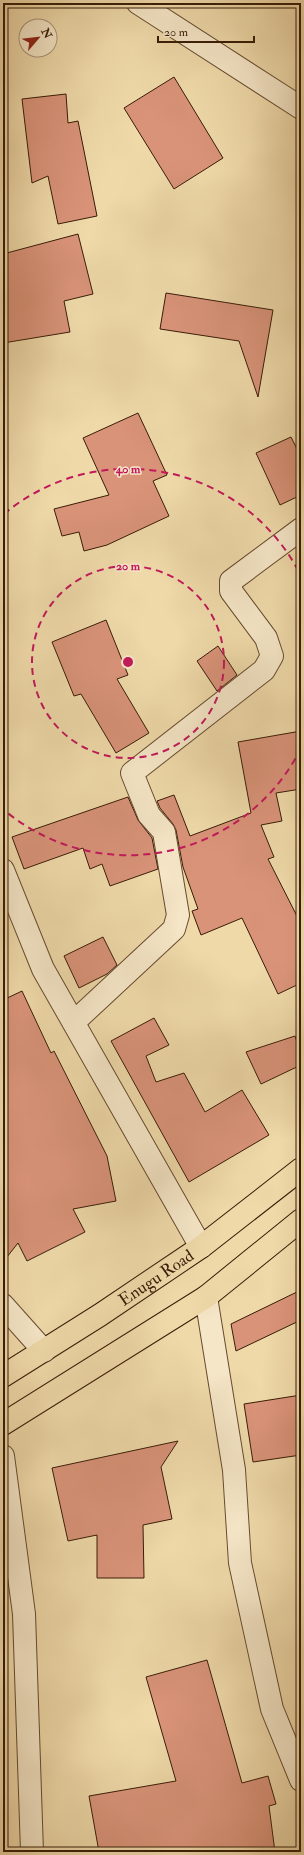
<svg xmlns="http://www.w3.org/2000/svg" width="304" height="1855" font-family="'IM FELL Double Pica',serif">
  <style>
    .building { fill: #d99379; stroke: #381c07 }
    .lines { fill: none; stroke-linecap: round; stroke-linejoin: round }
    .minor-casing { stroke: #664b30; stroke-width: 24 }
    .major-casing { stroke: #381c07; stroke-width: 24 }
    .minor { stroke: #f5e6c7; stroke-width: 22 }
    .major { stroke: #efd9a9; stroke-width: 22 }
    .ring { fill: none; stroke: #c2185b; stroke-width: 2; stroke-dasharray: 7 5 }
    .labels { text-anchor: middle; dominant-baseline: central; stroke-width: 3; stroke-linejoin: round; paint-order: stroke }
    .street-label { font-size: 17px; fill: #381c07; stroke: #f5e6c7 }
    .centre { fill: #c2185b; stroke: #f5e6c7; stroke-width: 2 }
    .ring-label { font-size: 12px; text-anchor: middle; font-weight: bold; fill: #c2185b; stroke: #f5e6c7; stroke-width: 3; stroke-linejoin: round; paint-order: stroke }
  </style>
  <rect width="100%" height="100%" fill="#efd9a9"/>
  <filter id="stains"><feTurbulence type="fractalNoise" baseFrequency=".005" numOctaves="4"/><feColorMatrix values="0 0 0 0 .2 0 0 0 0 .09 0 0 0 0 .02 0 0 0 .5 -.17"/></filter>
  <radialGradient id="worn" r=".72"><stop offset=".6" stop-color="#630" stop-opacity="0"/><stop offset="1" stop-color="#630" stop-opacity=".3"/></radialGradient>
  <!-- building -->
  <g class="building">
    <path d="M 174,77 L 223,158 L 174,189 L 124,108 Z"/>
    <path d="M 66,94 L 68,123 L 78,121 L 97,216 L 58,224 L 48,176 L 32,183 L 22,99 Z"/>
    <path d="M 78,234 L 93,294 L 64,301 L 70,332 L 3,343 L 3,254 Z"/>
    <path d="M 166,293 L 273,310 L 258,397 L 239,341 L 160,329 Z"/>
    <path d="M 138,413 L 167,475 L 153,481 L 169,516 L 107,545 L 84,551 L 79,532 L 62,536 L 54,509 L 109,495 L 83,438 Z"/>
    <path d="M 291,437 L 301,457 L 301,495 L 280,505 L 256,453 Z"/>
    <path d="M 106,620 L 128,675 L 117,679 L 149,733 L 116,753 L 81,694 L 74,696 L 52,642 Z"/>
    <path d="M 218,646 L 237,675 L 217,691 L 197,661 Z"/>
    <path d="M 301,731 L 301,789 L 276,793 L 282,821 L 261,825 L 274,857 L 268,859 L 301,924 L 301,983 L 278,994 L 242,918 L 201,935 L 192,911 L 198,909 L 183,867 L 176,830 L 173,824 L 160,808 L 157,801 L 174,795 L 190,836 L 251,813 L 238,742 Z"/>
    <path d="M 128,797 L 138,820 L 152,838 L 158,869 L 110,886 L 102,864 L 90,869 L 83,848 L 24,869 L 12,837 Z"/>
    <path d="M 103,937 L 117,965 L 107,974 L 79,988 L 64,956 Z"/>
    <path d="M 22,991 L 51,1053 L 54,1051 L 107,1156 L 116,1201 L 73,1209 L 85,1232 L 27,1261 L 18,1243 L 3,1262 L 3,1000 Z"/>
    <path d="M 154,1018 L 169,1045 L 146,1056 L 156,1082 L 184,1073 L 205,1112 L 242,1090 L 269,1135 L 189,1182 L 111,1041 Z"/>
    <path d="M 295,1036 L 301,1054 L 301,1065 L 261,1084 L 246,1052 Z"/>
    <path d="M 301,1290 L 301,1320 L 236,1351 L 231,1324 Z"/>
    <path d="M 301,1395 L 301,1455 L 253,1462 L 244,1404 Z"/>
    <path d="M 178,1441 L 161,1467 L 172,1519 L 143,1525 L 144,1578 L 97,1578 L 97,1535 L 68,1541 L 52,1468 Z"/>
    <path d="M 207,1660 L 242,1783 L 268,1776 L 276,1804 L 269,1806 L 275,1852 L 99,1852 L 89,1796 L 176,1781 L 146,1677 Z"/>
  </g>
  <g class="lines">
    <!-- minor casing -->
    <g class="minor-casing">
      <g id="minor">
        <path d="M 138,3 L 301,108"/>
        <path d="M 3,870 L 43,969 L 201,1247"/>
        <path d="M 74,1022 L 174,929 L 178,915 L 164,832 L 149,815 L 132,773 L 264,670 L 272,656 L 266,638 L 231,591 L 231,581 L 301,529"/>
        <path d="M 206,1297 L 234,1470 L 240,1563 L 272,1709 L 301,1780"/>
        <path d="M 3,1305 L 44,1351"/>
        <path d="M 3,1456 L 24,1614 L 32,1852"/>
      </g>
    </g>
    <!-- major casing -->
    <g class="major-casing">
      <g id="major">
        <path id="s1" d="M 3,1376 L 100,1315 L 201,1247 L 301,1169"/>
        <path d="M 3,1424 L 206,1297 L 301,1220"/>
      </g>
    </g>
    <!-- minor -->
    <use href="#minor" class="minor"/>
    <!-- major -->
    <use href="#major" class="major"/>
  </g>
  <!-- distance rings -->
  <g class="ring">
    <circle cx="128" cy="662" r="96"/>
    <path d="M301 748A193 193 0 0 1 4 810M4 514A193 193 0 0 1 301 576"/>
  </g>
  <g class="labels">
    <!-- street labels -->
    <g class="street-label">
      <text stroke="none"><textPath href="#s1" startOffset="182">Enugu Road</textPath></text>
    </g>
  </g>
  <circle cx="128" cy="662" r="6" class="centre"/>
  <g class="ring-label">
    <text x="128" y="473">40 m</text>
    <text x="128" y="570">20 m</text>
  </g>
  <!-- margin -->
  <rect width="304" height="1855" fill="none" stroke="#efd9a9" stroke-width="16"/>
  <rect x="4" y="4" width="296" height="1847" fill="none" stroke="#381c07" stroke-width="2"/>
  <rect x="8" y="8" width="288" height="1839" fill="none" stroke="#381c07"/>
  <!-- north arrow -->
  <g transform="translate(38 38) rotate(62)"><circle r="19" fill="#f5e6c7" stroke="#a9957a"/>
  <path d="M0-3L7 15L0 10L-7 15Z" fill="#8f2418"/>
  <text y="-6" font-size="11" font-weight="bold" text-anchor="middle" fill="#381c07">N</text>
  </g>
  <!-- scale -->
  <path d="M158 36v6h96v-6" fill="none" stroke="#381c07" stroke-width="2"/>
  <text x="164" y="36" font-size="12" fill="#381c07" stroke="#f5e6c7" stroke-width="3" paint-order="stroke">20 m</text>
  <rect width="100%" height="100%" filter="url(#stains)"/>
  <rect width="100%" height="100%" fill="url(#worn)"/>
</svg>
